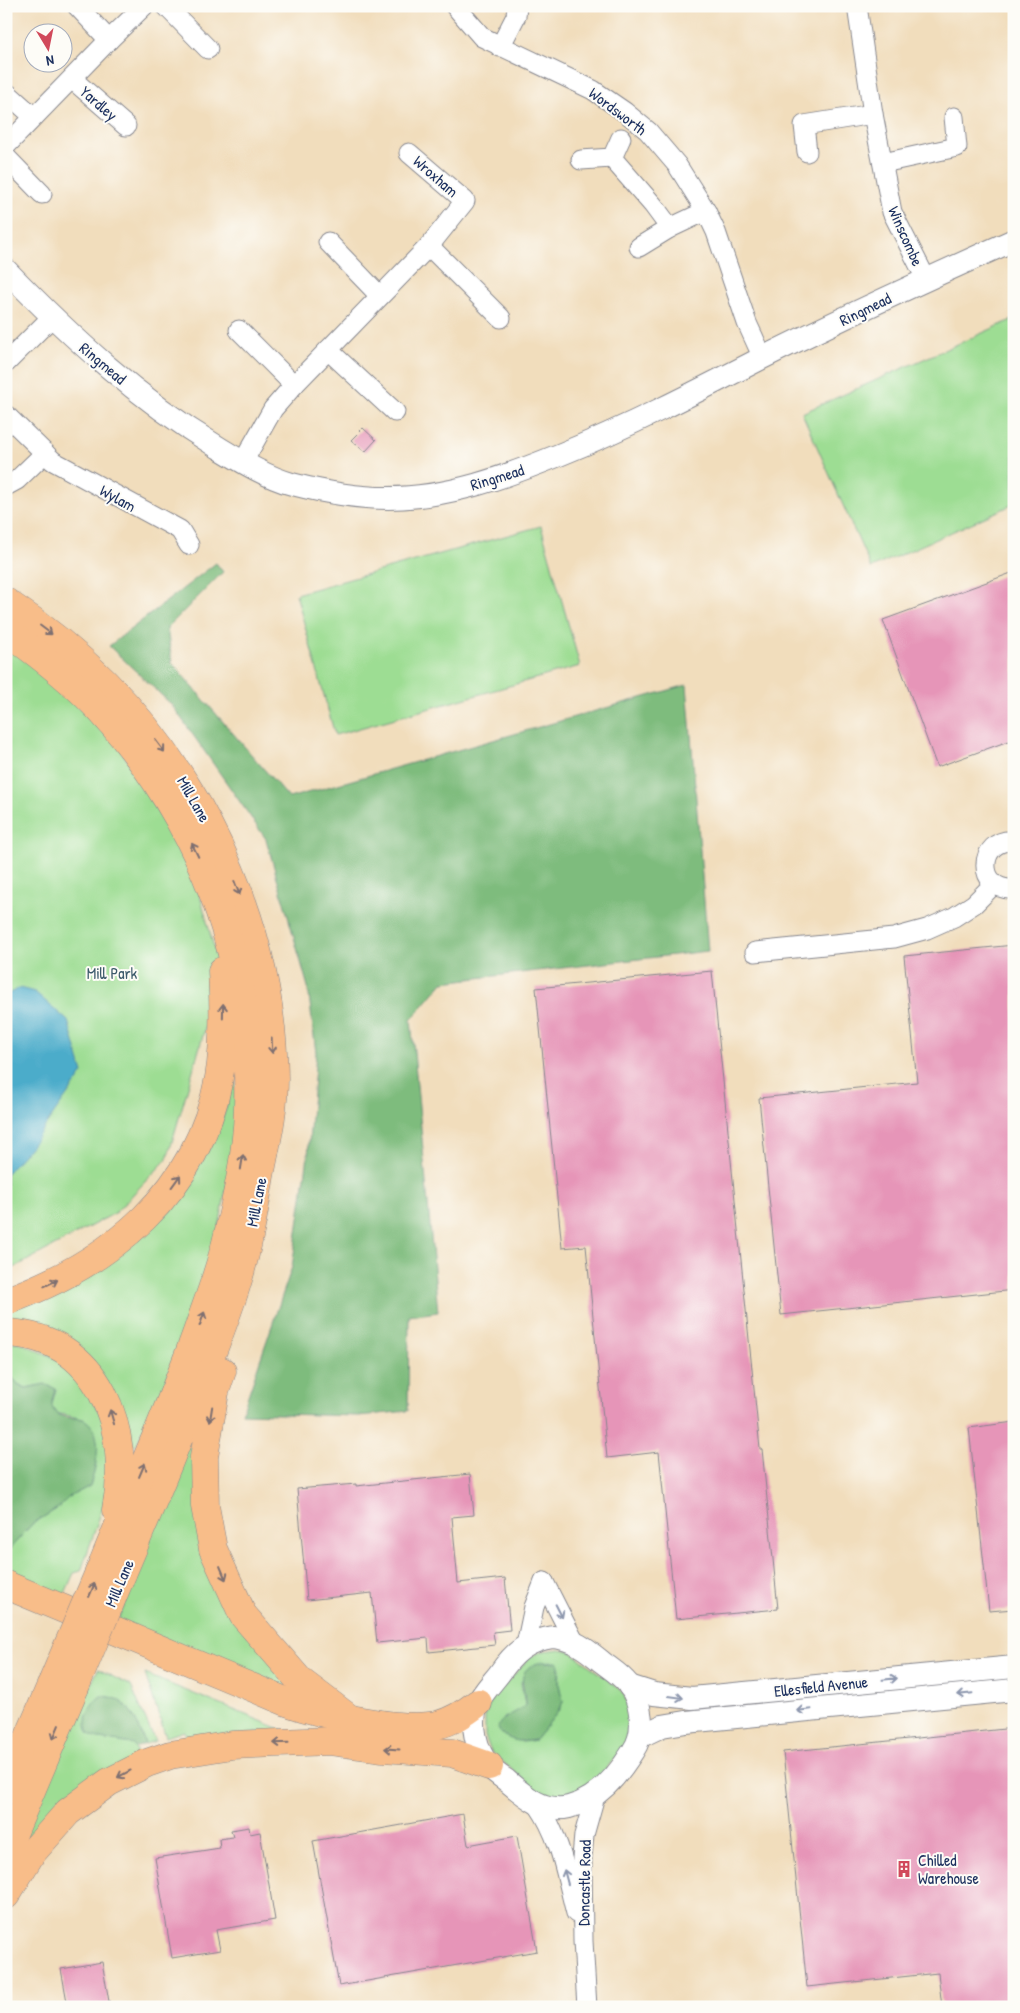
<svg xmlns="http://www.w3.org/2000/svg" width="1020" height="2013" font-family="'Patrick Hand',sans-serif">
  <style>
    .green { fill: #9ddd93; stroke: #5c8678; fill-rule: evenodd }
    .forest { fill: #7ebc7d; stroke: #4c766e }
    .water { fill: #4bacca; stroke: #336e94 }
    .building { fill: #e695b8 }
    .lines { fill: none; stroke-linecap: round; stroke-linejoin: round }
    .minor-casing { stroke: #86868d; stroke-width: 21 }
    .tertiary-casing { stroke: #86868d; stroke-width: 24 }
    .primary-casing { stroke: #86868d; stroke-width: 29 }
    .minor { stroke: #fff; stroke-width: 19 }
    .tertiary { stroke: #fff; stroke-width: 22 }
    .primary { stroke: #f8bd89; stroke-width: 28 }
    .primary-bridge-casing { stroke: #86868d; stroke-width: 29; stroke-linecap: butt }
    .primary-bridge { stroke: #f8bd89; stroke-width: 28 }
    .oneway { stroke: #7e6f71 }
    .oneway2 { stroke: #8d97ae }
    .labels { text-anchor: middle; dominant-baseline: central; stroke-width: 4; stroke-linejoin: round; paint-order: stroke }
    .street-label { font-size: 16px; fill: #1b2f5e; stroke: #fdfcf7 }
    .park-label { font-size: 16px; fill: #3c5a6b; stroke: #fdfcf7 }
    .poi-label { font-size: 16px; fill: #1b2f5e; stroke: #fdfcf7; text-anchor: start }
  </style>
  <rect width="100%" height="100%" fill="#fdfcf7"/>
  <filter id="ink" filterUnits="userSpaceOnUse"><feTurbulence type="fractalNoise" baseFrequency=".02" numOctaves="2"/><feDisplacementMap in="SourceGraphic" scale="10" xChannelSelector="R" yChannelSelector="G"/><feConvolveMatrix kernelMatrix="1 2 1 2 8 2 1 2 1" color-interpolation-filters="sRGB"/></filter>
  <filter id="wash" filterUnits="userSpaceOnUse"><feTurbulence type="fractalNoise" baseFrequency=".0096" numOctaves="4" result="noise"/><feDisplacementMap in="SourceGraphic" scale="20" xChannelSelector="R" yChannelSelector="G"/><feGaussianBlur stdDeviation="1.12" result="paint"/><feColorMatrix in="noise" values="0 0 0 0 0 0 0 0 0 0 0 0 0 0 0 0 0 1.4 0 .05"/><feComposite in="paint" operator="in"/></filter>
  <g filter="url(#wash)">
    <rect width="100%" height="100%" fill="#f1ddbc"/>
    <!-- green -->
    <g class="green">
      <path d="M 1014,319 L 1014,504 L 871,568 L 802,413 Z"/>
      <path d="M 541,526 L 580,666 L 335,735 L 296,594 Z"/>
      <path d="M 6,646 L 32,662 L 118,745 L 194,873 L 221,974 L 167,1159 L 115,1213 L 6,1272 Z"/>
      <path d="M 233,1060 L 238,1126 L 216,1243 L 166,1381 L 136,1445 L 130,1445 L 114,1397 L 6,1326 L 6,1307 L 31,1298 L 206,1153 C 224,1121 232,1097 233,1060 Z"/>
      <path d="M 6,1342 L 19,1342 L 68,1364 L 111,1430 L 106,1498 L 81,1571 L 74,1573 L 62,1600 L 6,1577 L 6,1553 L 32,1524 L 58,1508 L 69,1497 L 84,1489 L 92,1478 L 96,1462 L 97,1442 L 83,1419 L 56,1413 L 51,1407 L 56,1389 L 36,1386 L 26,1388 L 14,1382 L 6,1370 Z"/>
      <path d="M 206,1401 L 207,1541 L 317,1703 L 118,1620 L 133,1586 L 130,1584 Z"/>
      <path d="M 560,1649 L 570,1651 L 616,1686 L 623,1693 L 633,1716 L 626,1745 L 594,1783 L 575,1796 L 555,1798 L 539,1792 L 491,1752 L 485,1736 L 485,1714 L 492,1699 L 530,1657 L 543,1651 ZM 551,1661 L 560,1668 L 559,1685 L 563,1702 L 557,1713 L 535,1740 L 523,1742 L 504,1736 L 504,1718 L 523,1709 L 525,1705 L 521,1682 L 535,1664 Z"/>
      <path d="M 98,1669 L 131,1686 L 155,1741 L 145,1744 C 137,1722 128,1696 101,1696 L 90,1710 L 86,1718 L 100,1739 L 134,1744 L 139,1760 L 6,1874 Z"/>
      <path d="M 145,1674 L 283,1730 L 188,1741 L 184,1731 L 166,1737 Z"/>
    </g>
    <!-- forest -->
    <g class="forest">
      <path d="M 216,563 L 223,572 L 167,628 L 172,663 L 289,798 L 687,685 L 708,951 L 443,982 L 411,1020 L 438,1312 L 409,1316 L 408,1411 L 359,1416 L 242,1413 L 292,1267 L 308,1156 L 316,1053 L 308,987 L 266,839 L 172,705 L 109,646 Z"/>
      <path d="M 6,1370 L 19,1385 L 26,1388 L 45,1384 L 56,1389 C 48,1406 51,1415 71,1418 C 74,1418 80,1418 83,1419 C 106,1430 96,1467 90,1486 L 69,1497 L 58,1508 L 32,1524 L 6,1553 Z"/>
      <path d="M 542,1662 L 557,1662 L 559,1665 L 559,1685 L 563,1702 L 557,1713 L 535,1740 C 525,1742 514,1742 505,1736 C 483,1723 521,1712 525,1705 C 525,1685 513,1669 542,1662 Z"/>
      <path d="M 101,1696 C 129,1696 137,1721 145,1744 L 135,1748 L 133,1744 L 100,1739 L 89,1734 C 81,1721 90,1704 101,1696 Z"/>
    </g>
    <!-- water -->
    <path class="water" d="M 19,988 L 35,992 L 68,1021 L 83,1073 L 31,1146 L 6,1174 L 6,995 Z"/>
    <g id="blocks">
      <!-- building -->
      <g class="building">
        <path d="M 363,428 L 376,440 L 365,452 L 351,440 Z"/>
        <path d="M 1014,572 L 1014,739 L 937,767 L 883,620 Z"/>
        <path d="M 1014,945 L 1014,1290 L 781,1315 L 759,1098 L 917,1082 L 904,956 Z"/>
        <path d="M 712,971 L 760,1449 L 762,1449 L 778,1609 L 676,1619 L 659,1452 L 607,1458 L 586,1246 L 562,1248 L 536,988 Z"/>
        <path d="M 1014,1422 L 1014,1609 L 989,1611 L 969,1428 Z"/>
        <path d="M 470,1474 L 474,1515 L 452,1517 L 458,1583 L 505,1578 L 510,1630 L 493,1632 L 495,1645 L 429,1652 L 428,1638 L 377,1643 L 372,1593 L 307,1600 L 297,1489 L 356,1484 L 356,1486 Z"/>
        <path d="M 1014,1728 L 1014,2007 L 942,2007 L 938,1973 L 807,1987 L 783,1752 Z"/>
        <path d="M 463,1814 L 468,1845 L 517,1836 L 537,1951 L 339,1986 L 313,1841 Z"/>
        <path d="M 249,1827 L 250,1834 L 260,1832 L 275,1920 L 216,1930 L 220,1950 L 172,1958 L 155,1858 L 220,1848 L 219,1839 L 233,1837 L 231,1830 Z"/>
        <path d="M 102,1962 L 110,2007 L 68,2007 L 61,1969 Z"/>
      </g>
    </g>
  </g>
  <g filter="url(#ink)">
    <use href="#blocks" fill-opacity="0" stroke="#86868d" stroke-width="1"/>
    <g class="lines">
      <!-- minor casing -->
      <g class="minor-casing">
        <g id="minor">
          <path d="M 77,6 L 109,40"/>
          <path d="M 166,6 L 208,49"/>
          <path d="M 455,6 L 482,37 L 593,90 L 625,112 L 648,131 L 677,165 L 706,211 L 716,232 L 747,323 L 763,358"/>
          <path d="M 857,6 L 873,114 L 892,212 L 926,279"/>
          <path d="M 500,47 L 516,16 L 517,6"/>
          <path d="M 72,79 L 126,126"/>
          <path d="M 6,92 L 34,117"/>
          <path d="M 6,146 L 109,40 L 144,6"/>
          <path d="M 807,152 L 804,125 L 873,114"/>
          <path d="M 6,157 L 42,194"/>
          <path d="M 612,158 L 653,205 L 670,228"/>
          <path d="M 581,160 L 612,158 L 621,138"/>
          <path d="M 883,163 L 957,147 L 954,117"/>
          <path d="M 328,242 L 380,296"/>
          <path d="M 429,246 L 501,318"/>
          <path d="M 639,247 L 670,228 L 706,211"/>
          <path d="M 239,330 L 294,385"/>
          <path d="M 328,350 L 395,412"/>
          <path d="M 6,363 L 52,317"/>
          <path d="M 6,415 L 53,461 L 180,530 L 189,545"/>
          <path d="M 243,462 L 273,409 L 294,385 L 429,246 L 465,201 L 409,153"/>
          <path d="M 6,486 L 17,480 L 45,453"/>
          <path d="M 1014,841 C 977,838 976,892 1014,889"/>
          <path d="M 755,952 L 894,938 L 927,929 L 954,917 L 974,904 L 994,884"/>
          <path d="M 544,1582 L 574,1641"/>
          <path d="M 526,1645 L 534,1607 L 544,1582"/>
          <path d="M 538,1805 C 561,1838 566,1875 576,1913"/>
          <path d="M 587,2007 L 583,1941 L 582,1858 L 584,1835 L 595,1796"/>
        </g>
      </g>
      <!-- tertiary casing -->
      <g class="tertiary-casing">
        <g id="tertiary">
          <path d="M 6,270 C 70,336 137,398 216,446 C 239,460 266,477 292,484 C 323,492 357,498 388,498 C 448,498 505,477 559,455 C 628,427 694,393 760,359 C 844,317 929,278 1014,240"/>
          <path d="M 553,1637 C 574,1639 586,1649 602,1662 C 611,1669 621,1675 628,1684 C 642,1702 646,1732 633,1751 C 618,1775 598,1800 569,1807 C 543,1813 525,1796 506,1780 C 500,1776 493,1771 489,1766 C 476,1750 470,1724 477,1705 C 481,1694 492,1683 499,1674 C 514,1652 527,1641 553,1637 Z"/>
          <path d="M 629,1686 L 654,1694 L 692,1698 L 1014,1667"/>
          <path d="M 641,1736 L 662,1726 L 686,1722 L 1014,1690"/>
        </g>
      </g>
      <!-- primary casing -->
      <g class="primary-casing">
        <g id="primary">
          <path d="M 6,602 C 91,658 160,732 207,822 C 249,902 273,988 274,1079 C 274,1112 266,1144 260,1176 C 254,1212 248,1248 237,1283 C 228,1313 216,1342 205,1371 C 179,1439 151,1506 122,1574"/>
          <path d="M 6,631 C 40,655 74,681 102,712 C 201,822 253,960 248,1108 C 247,1154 236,1202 225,1247 C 219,1269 212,1290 204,1312 C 175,1397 137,1480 103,1563"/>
          <path d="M 6,1301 C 111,1263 198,1192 219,1078 C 225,1043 224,1006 222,971"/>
          <path d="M 6,1333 C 100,1336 132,1431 116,1510"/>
          <path d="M 222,1371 L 215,1392 L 204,1457 L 205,1506 L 213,1549 L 243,1615 L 300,1681 L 349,1718"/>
          <path d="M 6,1585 L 287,1702 C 323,1715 400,1732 437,1725 C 453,1721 465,1713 478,1703"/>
          <path d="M 6,1790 L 52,1683"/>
          <path d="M 6,1850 L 75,1687"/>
          <path d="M 6,1895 L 31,1854 L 68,1812 L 109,1782 L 147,1763 L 170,1755 L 232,1745 L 330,1741 L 383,1748 L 452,1753 L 489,1766"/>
        </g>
      </g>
      <!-- minor -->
      <use href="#minor" class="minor"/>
      <!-- tertiary -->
      <use href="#tertiary" class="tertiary"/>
      <!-- primary -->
      <use href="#primary" class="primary"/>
      <!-- primary-bridge casing -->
      <g class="primary-bridge-casing">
        <g id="primary-bridge">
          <path d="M 52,1683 L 103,1563"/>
          <path d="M 75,1687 L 122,1574"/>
        </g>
      </g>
      <!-- primary-bridge -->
      <use href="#primary-bridge" class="primary-bridge"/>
    </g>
    <!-- one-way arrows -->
    <defs><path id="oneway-shaft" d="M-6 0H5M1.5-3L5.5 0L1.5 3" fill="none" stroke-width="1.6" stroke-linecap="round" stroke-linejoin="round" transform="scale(1.25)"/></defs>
    <g class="oneway">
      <use href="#oneway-shaft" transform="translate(46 630) rotate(37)"/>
      <use href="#oneway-shaft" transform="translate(160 746) rotate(53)"/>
      <use href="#oneway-shaft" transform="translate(195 850) rotate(-116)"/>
      <use href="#oneway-shaft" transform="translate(237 888) rotate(69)"/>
      <use href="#oneway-shaft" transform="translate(223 1011) rotate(-89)"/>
      <use href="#oneway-shaft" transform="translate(272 1046) rotate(87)"/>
      <use href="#oneway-shaft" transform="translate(242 1162) rotate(-81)"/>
      <use href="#oneway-shaft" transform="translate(176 1181) rotate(-54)"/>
      <use href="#oneway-shaft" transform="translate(51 1283) rotate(-26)"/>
      <use href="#oneway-shaft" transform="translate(202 1319) rotate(-71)"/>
      <use href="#oneway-shaft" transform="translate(211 1414) rotate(99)"/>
      <use href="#oneway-shaft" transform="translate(112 1417) rotate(-106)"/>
      <use href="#oneway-shaft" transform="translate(142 1470) rotate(-67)"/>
      <use href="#oneway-shaft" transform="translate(223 1573) rotate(67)"/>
      <use href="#oneway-shaft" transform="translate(92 1590) rotate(-67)"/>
      <use href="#oneway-shaft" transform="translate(56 1732) rotate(113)"/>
      <use href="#oneway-shaft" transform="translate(281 1743) rotate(178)"/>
      <use href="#oneway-shaft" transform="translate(392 1749) rotate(-176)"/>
      <use href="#oneway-shaft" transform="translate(124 1774) rotate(152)"/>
    </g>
    <g class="oneway2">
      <use href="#oneway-shaft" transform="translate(559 1611) rotate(63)"/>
      <use href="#oneway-shaft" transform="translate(890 1679) rotate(-6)"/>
      <use href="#oneway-shaft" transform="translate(965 1694) rotate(174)"/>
      <use href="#oneway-shaft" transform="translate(676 1697) rotate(8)"/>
      <use href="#oneway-shaft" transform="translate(804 1710) rotate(174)"/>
      <use href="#oneway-shaft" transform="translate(566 1877) rotate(-105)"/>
    </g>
  </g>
  <!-- icons -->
  <defs>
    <g id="building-bare" transform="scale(1.35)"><path d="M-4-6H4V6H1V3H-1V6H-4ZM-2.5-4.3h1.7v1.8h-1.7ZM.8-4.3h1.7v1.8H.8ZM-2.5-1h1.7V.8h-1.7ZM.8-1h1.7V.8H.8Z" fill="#d1495b" stroke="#fdfcf7" stroke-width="2.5" paint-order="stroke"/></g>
  </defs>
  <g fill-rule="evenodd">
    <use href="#building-bare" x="904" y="1869"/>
  </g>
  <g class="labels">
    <!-- street labels -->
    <g class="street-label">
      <text transform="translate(99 103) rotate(41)">Yardley</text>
      <text transform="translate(618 111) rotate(37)">Wordsworth</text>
      <text transform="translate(436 176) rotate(41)">Wroxham</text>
      <text transform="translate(906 236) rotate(66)">Winscombe</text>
      <text transform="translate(865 309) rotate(-26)">Ringmead</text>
      <text transform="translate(103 363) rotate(40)">Ringmead</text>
      <text transform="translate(497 477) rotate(-17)">Ringmead</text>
      <text transform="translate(118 498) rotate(29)">Wylam</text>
      <text transform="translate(194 799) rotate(60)">Mill Lane</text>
      <text transform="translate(256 1202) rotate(-79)">Mill Lane</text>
      <text transform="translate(119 1583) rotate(-67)">Mill Lane</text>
      <text transform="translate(821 1686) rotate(-6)">Ellesfield Avenue</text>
      <text transform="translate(584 1883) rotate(-89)">Doncastle Road</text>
    </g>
    <!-- park labels -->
    <g class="park-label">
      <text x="112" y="973">Mill Park</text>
    </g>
    <!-- poi labels -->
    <g class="poi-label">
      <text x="918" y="1860">Chilled<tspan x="918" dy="18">Warehouse</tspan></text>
    </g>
  </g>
  <!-- margin -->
  <rect width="1020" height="2013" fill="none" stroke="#fdfcf7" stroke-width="25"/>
  <!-- north arrow -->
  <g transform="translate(48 48) rotate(170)"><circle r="24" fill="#fdfcf7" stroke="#a3aaba"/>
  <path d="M0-4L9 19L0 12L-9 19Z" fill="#d1495b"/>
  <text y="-8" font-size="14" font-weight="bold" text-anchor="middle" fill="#1b2f5e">N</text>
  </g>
</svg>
